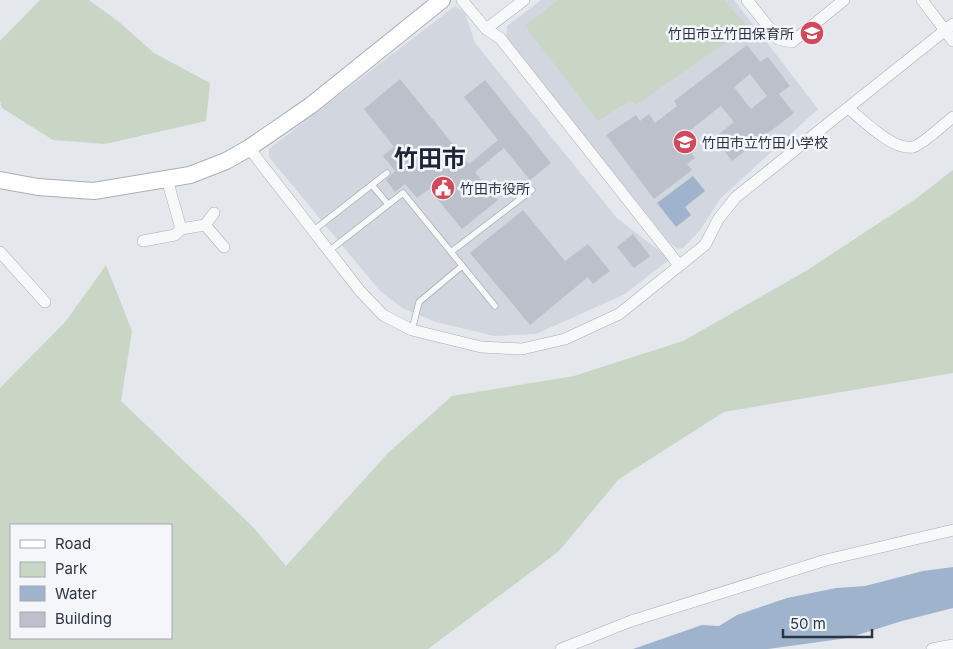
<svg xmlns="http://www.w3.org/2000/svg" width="953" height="649" font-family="Inter,'Noto Sans JP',sans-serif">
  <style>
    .built { fill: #d2d6de }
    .green { fill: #c9d6c5; fill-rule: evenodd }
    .water { fill: #9fb4cc }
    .building { fill: #bbc0ca; fill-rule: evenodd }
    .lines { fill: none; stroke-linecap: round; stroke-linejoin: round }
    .lane-casing { stroke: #a9aeb7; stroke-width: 7 }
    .street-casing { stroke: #a9aeb7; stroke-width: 12 }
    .secondary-casing { stroke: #a9aeb7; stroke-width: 18 }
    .lane { stroke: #f7f8fa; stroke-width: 5.5 }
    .street { stroke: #f7f8fa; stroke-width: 11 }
    .secondary { stroke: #fff; stroke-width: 16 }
    .labels { text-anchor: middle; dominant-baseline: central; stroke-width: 5; stroke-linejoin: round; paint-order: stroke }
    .poi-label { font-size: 14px; fill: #2b3445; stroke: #f4f6f9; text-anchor: start }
    .town-label { font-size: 24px; font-weight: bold; fill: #1d2536; stroke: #f4f6f9 }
  </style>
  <rect width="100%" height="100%" fill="#e4e7ec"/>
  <!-- built -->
  <g class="built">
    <path d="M 541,0 L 734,0 L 818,109 L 720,199 L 701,229 L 683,248 L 678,249 L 669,242 L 506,39 L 507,26 Z"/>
    <path d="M 455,6 L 465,13 L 475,43 L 617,218 L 670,259 L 625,294 L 536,334 L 494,336 L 436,322 L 404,309 L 380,291 L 269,157 L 269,149 Z"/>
  </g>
  <!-- green -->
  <g class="green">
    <path d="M 40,0 L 89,0 L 119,22 L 154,53 L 210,83 L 206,121 L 105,144 L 53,140 L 2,108 L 0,101 L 0,41 Z"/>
    <path d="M 558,0 L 724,0 L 748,27 L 636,105 L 630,100 L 598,121 L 525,26 Z"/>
    <path d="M 953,170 L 953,373 L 724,412 L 619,479 L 559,551 L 428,649 L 0,649 L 0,388 L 66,321 L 106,265 L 132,331 L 121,401 L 252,526 L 286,566 L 388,453 L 452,396 L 574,376 L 683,341 L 806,271 L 914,200 ZM 11,525 L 171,525 L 171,638 L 11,638 Z"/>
  </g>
  <!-- water -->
  <g class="water">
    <path d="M 693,176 L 705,191 L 685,207 L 691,215 L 676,227 L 657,203 Z"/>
    <path d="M 953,567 L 953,608 L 902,621 L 848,638 L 768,649 L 633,649 L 702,625 L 719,626 L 737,615 L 787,598 L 836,588 L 865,586 L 923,571 Z"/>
  </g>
  <!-- building -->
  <g class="building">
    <path d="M 747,45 L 760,62 L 768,57 L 790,86 L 779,94 L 794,113 L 732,161 L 714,138 L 734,122 L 721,106 L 680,138 L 695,158 L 687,164 L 692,170 L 654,199 L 606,135 L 636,115 L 640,121 L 649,114 L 655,123 L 677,106 L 674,101 ZM 750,74 L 767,96 L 751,109 L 734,87 Z"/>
    <path d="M 400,79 L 469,164 L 498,140 L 464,97 L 485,80 L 551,163 L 530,180 L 504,148 L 475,172 L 498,200 L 462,229 L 429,189 L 417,198 L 405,184 L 395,192 L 386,180 L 395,171 L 383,156 L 394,147 L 364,109 Z"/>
    <path d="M 523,210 L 565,261 L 588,244 L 610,271 L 593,284 L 588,277 L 530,325 L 470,253 Z"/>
    <path d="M 633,234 L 650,256 L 634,268 L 617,247 Z"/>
  </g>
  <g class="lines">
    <!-- lane casing -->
    <g class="lane-casing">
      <g id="lane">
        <path d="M 372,185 L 387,203"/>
        <path d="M 314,230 L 387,173"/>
        <path d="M 330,250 L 403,193 L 495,306"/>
        <path d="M 451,252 L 532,190"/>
        <path d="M 412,330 L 419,302 L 462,266"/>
      </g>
    </g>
    <!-- street casing -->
    <g class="street-casing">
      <g id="street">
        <path d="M 462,0 L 486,29 L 500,38 L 679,265"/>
        <path d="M 747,0 L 778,39 L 792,42 L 844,0"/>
        <path d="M 922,0 L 953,41"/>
        <path d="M 486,29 L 524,0"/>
        <path d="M 848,108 C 863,120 893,151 913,147 C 922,145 944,124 953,117"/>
        <path d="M 249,148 L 360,291 L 383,315 L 412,330 L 481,347 L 522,349 L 565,339 L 619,314 L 705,245 L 719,218 L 736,197 L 953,24"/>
        <path d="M 205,225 L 224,247"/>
        <path d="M 181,229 L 205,225 L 214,213"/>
        <path d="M 143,241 L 175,235 L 181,229 L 167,179"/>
        <path d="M 0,252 L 45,302"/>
        <path d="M 561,649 L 631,621 L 826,560 L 953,530"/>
        <path d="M 932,649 L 953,645"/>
      </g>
    </g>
    <!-- secondary casing -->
    <g class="secondary-casing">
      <path id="secondary" d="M 0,180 L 38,187 L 94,191 L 190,175 L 226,161 L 249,148 L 310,106 L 442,0"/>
    </g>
    <!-- lane -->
    <use href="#lane" class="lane"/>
    <!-- street -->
    <use href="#street" class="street"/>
    <!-- secondary -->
    <use href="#secondary" class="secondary"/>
  </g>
  <!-- icons -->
  <defs>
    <g id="school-disc" transform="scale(1.25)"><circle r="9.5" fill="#d1495b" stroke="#f4f6f9"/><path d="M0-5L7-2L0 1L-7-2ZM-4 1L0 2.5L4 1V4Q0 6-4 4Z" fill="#fff"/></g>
    <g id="civic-disc" transform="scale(1.25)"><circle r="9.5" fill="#d1495b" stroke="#f4f6f9"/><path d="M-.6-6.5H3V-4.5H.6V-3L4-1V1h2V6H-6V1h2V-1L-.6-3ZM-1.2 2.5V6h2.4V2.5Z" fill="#fff"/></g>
  </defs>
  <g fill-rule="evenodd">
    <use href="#school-disc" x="812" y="33"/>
    <use href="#school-disc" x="685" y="142"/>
    <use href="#civic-disc" x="443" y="188"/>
  </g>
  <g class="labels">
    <!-- poi labels -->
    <g class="poi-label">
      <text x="794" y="33" text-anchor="end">竹田市立竹田保育所</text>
      <text x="702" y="142">竹田市立竹田小学校</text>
      <text x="460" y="188">竹田市役所</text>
    </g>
    <!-- town labels -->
    <g class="town-label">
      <text x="430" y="158">竹田市</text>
    </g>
  </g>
  <!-- legend -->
  <rect x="10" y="524" width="162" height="115" fill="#f4f6f9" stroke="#a4a8b1"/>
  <rect x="20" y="540" width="25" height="8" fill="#ffffff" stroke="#a4a8b1"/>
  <text x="55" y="549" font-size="15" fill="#2b3445">Road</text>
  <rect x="20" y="562" width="25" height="15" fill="#c9d6c5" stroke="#a4a8b1"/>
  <text x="55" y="574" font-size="15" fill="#2b3445">Park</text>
  <rect x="20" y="586" width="25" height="15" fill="#9fb4cc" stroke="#a4a8b1"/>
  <text x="55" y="599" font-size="15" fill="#2b3445">Water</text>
  <rect x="20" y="612" width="25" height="15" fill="#bbc0ca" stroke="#a4a8b1"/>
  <text x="55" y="624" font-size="15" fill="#2b3445">Building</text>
  <!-- scale -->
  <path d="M783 629v8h89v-8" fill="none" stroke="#2b3445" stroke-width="2.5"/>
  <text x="790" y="629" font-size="15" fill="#2b3445" stroke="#f4f6f9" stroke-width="4" paint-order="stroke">50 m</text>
</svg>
